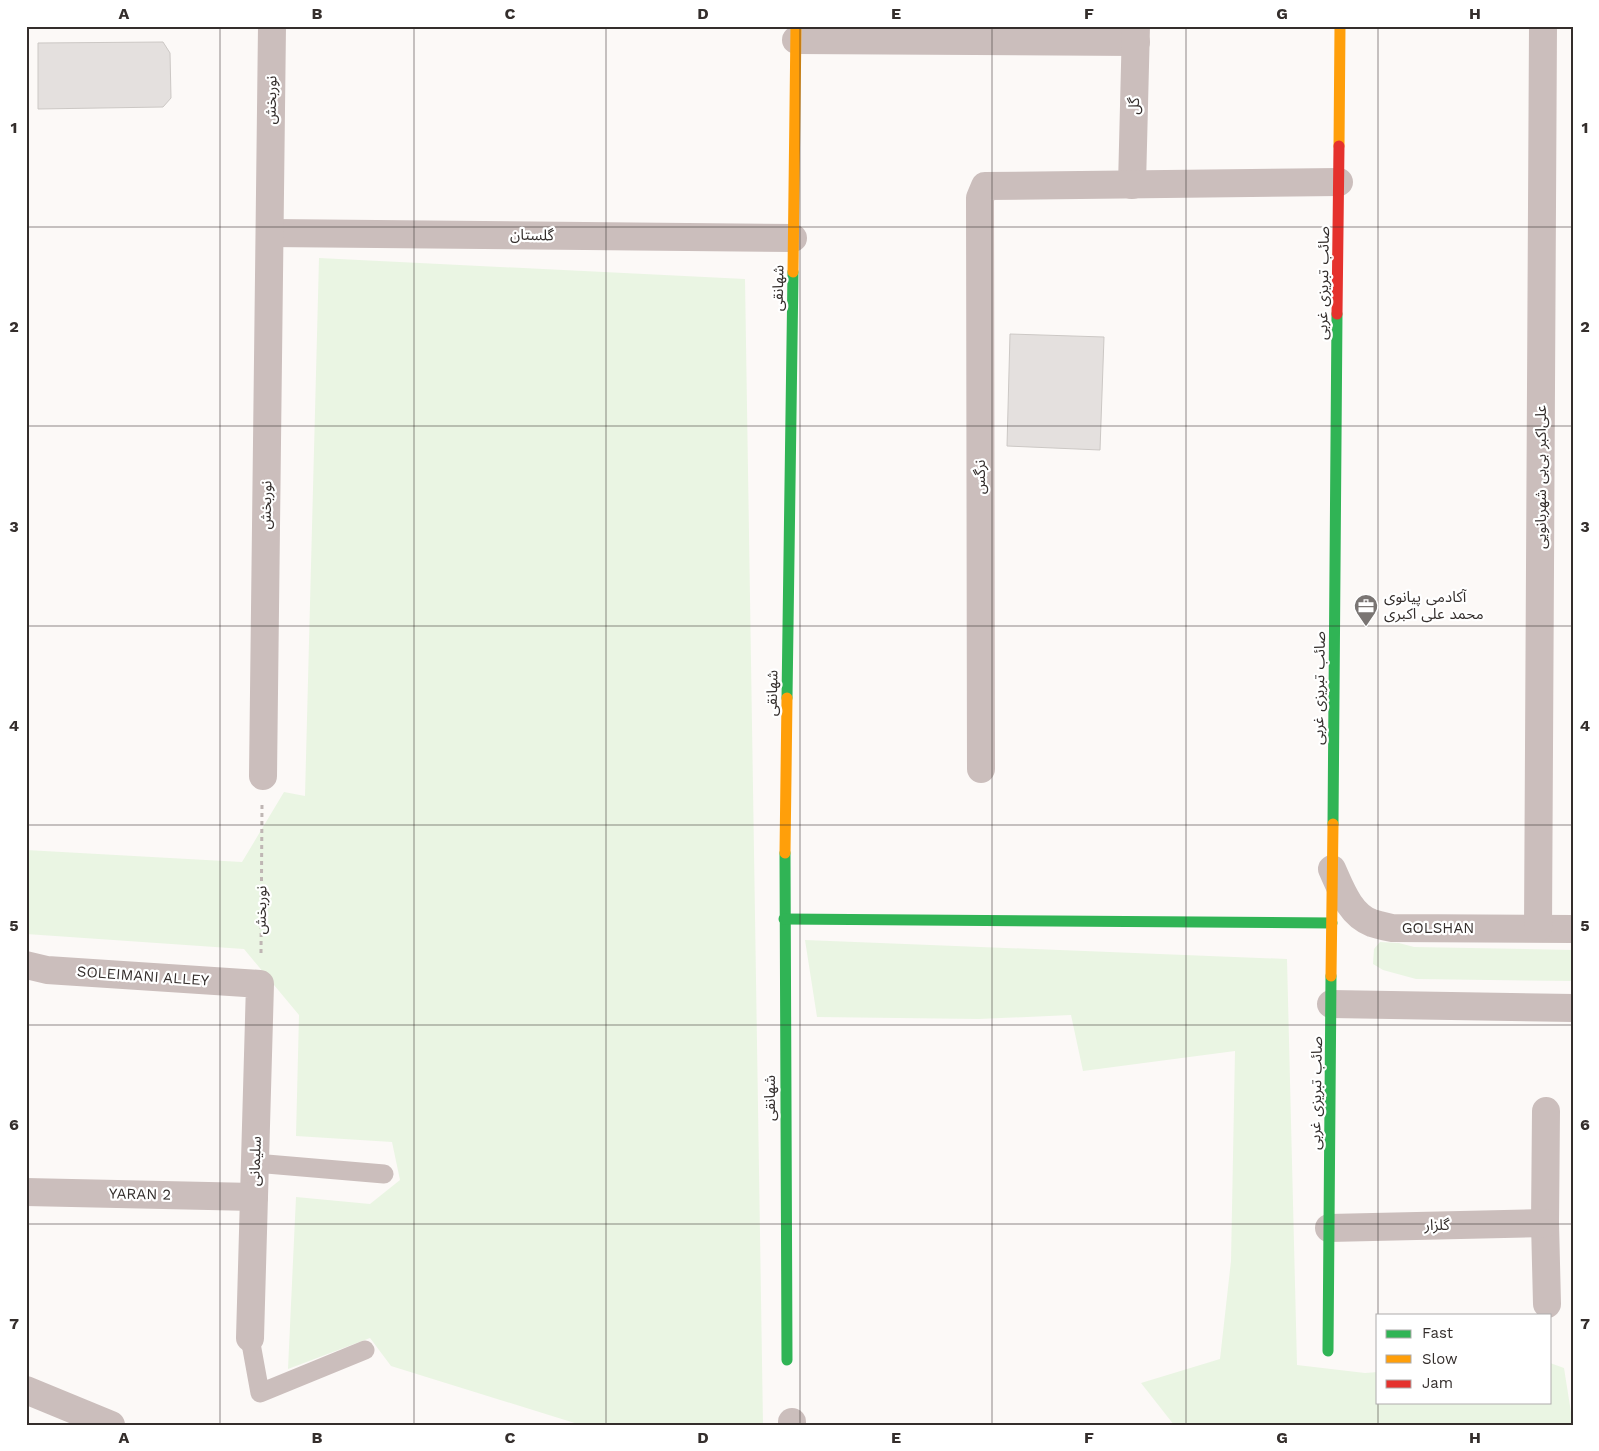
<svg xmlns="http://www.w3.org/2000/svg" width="1599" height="1451" font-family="'Work Sans','Noto Sans Arabic',sans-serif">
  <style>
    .green { fill: #eaf5e3 }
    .building { fill: #e4e0de; stroke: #ccc8c5 }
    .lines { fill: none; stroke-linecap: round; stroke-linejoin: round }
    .path { stroke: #bfb6b4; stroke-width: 3; stroke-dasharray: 4 4; stroke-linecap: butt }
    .lane { stroke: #cbbebc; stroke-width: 19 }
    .street { stroke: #cbbebc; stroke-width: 28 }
    .fast { stroke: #30b455; stroke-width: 11 }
    .slow { stroke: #ff9f0a; stroke-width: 11 }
    .jam { stroke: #e5322d; stroke-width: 11 }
    .grid { fill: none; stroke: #342e2c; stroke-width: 1; stroke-opacity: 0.55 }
    .labels { text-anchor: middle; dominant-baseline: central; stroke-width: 4.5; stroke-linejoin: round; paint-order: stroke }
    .street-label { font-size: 15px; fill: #342e2c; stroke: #fff }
    .poi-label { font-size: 15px; fill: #342e2c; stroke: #fff; text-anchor: start }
    .neatline { fill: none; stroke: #342e2c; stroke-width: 2 }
    .grid-label { font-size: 16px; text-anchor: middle; font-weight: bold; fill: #342e2c }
  </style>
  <rect width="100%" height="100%" fill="#fcf9f7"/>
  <!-- green -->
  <g class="green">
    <path d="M 319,258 L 745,279 L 763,1425 L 581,1425 L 391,1366 L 370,1338 L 288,1369 L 296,1197 L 370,1204 L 400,1180 L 392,1142 L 296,1136 L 299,1015 L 244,949 L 26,934 L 26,850 L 242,862 L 284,792 L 305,796 Z"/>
    <path d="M 805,940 L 1287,959 L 1297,1365 L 1365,1373 L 1378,1372 L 1378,1402 L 1550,1402 L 1550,1363 L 1564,1368 L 1573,1425 L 1174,1425 L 1141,1383 L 1220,1359 L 1231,1261 L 1235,1051 L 1083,1071 L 1071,1015 L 979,1019 L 817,1017 Z"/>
    <path d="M 1380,942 L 1399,943 L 1414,947 L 1573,950 L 1573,981 L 1416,979 L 1383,970 L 1373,964 L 1374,949 Z"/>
  </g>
  <!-- building -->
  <g class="building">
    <path d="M 163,42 L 170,53 L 171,98 L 163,107 L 38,109 L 38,43 Z"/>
    <path d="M 1010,334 L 1104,337 L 1100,450 L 1007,446 Z"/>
  </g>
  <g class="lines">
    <!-- path -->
    <path class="path" d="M 261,953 L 262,804"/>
    <!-- lane -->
    <g class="lane">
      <path d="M 255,1163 L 384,1174"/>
      <path d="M 250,1338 L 260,1393 L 365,1350"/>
    </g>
    <!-- street -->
    <g class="street">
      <path d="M 796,40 L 1136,42"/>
      <path d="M 1132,185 L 1136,26"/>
      <path d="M 270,233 L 793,238"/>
      <path d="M 981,769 L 980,198 L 985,186 L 1339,182"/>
      <path d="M 263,776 L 272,26"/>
      <path d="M 1332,869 C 1341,889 1350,915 1372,923 C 1379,925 1386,927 1392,928 L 1573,929"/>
      <path d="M 1538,928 L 1543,26"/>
      <path d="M 26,965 L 47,970 L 260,984 L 250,1338"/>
      <path d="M 1331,1004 L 1573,1008"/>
      <path d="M 1546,1111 L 1545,1223 L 1547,1304"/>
      <path d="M 26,1192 L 254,1197"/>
      <path d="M 1329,1228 L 1545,1223"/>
      <path d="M 26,1390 L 111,1425"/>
      <path d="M 792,1425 L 792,1422"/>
    </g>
    <!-- fast -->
    <g class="fast">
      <path d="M 787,698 L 793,272"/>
      <path d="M 1333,824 L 1337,314"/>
      <path d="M 785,853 L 787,1360"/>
      <path d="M 784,919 L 1332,923"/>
      <path d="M 1328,1351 L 1331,976"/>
    </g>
    <!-- slow -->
    <g class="slow">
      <path d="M 1339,146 L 1340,26"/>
      <path d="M 793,272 L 796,26"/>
      <path d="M 785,853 L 787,698"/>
      <path d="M 1331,976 L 1333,824"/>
    </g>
    <!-- jam -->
    <path class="jam" d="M 1337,314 L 1339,146"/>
  </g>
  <!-- grid -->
  <path class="grid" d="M 220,26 L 220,1425M 414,26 L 414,1425M 606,26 L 606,1425M 800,26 L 800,1425M 992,26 L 992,1425M 1186,26 L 1186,1425M 1378,26 L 1378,1315M 26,227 L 1573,227M 26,426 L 1573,426M 26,626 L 1573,626M 26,825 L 1573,825M 26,1025 L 1573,1025M 26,1224 L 1573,1224M 1378,1402 L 1378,1425"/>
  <!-- icons -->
  <defs>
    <g id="office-pin" transform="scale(1.25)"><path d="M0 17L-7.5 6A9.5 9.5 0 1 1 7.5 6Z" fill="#7a7573" stroke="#fff"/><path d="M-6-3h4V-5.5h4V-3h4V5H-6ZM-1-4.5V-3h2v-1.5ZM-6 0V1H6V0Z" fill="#fff"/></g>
  </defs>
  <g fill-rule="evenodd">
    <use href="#office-pin" x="1366" y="606"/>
  </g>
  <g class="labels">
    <!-- street labels -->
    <g class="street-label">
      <text transform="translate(271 100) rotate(-89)">نوربخش</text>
      <text transform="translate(1134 106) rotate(-89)">گل</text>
      <text transform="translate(532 235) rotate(1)">گلستان</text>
      <text transform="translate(1323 283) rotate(-89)">صائب تبریزی غربی</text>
      <text transform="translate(778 288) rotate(-89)">شهانقی</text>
      <text transform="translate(980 477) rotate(-90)">نرگس</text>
      <text transform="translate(1541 477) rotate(-90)">علی‌اکبر بی‌بی شهربانویی</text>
      <text transform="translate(266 505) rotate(-89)">نوربخش</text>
      <text transform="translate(1319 688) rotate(-89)">صائب تبریزی غربی</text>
      <text transform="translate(772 693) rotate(-89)">شهانقی</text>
      <text transform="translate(261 910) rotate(-89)">نوربخش</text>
      <text x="1438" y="928">GOLSHAN</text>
      <text transform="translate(143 976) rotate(4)">SOLEIMANI ALLEY</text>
      <text transform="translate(1316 1093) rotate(-89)">صائب تبریزی غربی</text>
      <text transform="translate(770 1098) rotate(-90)">شهانقی</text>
      <text transform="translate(255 1161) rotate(-88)">سلیمانی</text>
      <text transform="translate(140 1194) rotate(1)">YARAN 2</text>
      <text transform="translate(1437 1225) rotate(-1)">گلزار</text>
    </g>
    <!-- poi labels -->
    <g class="poi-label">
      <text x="1384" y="597">آکادمی پیانوی<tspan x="1384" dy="17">محمد علی‌ اکبری</tspan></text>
    </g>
  </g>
  <!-- border -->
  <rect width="1599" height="1451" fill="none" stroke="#ffffff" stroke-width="55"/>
  <!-- legend -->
  <rect x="1376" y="1314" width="175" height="90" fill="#ffffff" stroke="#aeabab"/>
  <rect x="1386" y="1330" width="25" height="8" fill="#30b455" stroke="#aeabab"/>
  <text x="1422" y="1338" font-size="15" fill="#342e2c">Fast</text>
  <rect x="1386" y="1355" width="25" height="8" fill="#ff9f0a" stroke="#aeabab"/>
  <text x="1422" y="1364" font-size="15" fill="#342e2c">Slow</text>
  <rect x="1386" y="1380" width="25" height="8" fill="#e5322d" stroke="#aeabab"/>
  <text x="1422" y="1388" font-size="15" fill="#342e2c">Jam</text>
  <rect x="28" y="28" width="1544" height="1396" class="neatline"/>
  <g class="grid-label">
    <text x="124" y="19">A</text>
    <text x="317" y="19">B</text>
    <text x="510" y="19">C</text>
    <text x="703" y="19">D</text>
    <text x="896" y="19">E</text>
    <text x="1089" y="19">F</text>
    <text x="1282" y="19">G</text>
    <text x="1475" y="19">H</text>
    <text x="14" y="133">1</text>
    <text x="1585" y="133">1</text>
    <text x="14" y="332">2</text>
    <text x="1585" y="332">2</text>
    <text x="14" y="532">3</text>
    <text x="1585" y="532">3</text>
    <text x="14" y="731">4</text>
    <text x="1585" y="731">4</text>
    <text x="14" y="931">5</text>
    <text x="1585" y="931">5</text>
    <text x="14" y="1130">6</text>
    <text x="1585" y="1130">6</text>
    <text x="14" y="1329">7</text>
    <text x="1585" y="1329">7</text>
    <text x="124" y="1443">A</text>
    <text x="317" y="1443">B</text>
    <text x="510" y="1443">C</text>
    <text x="703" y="1443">D</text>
    <text x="896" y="1443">E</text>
    <text x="1089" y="1443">F</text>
    <text x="1282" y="1443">G</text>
    <text x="1475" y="1443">H</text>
  </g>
</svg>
